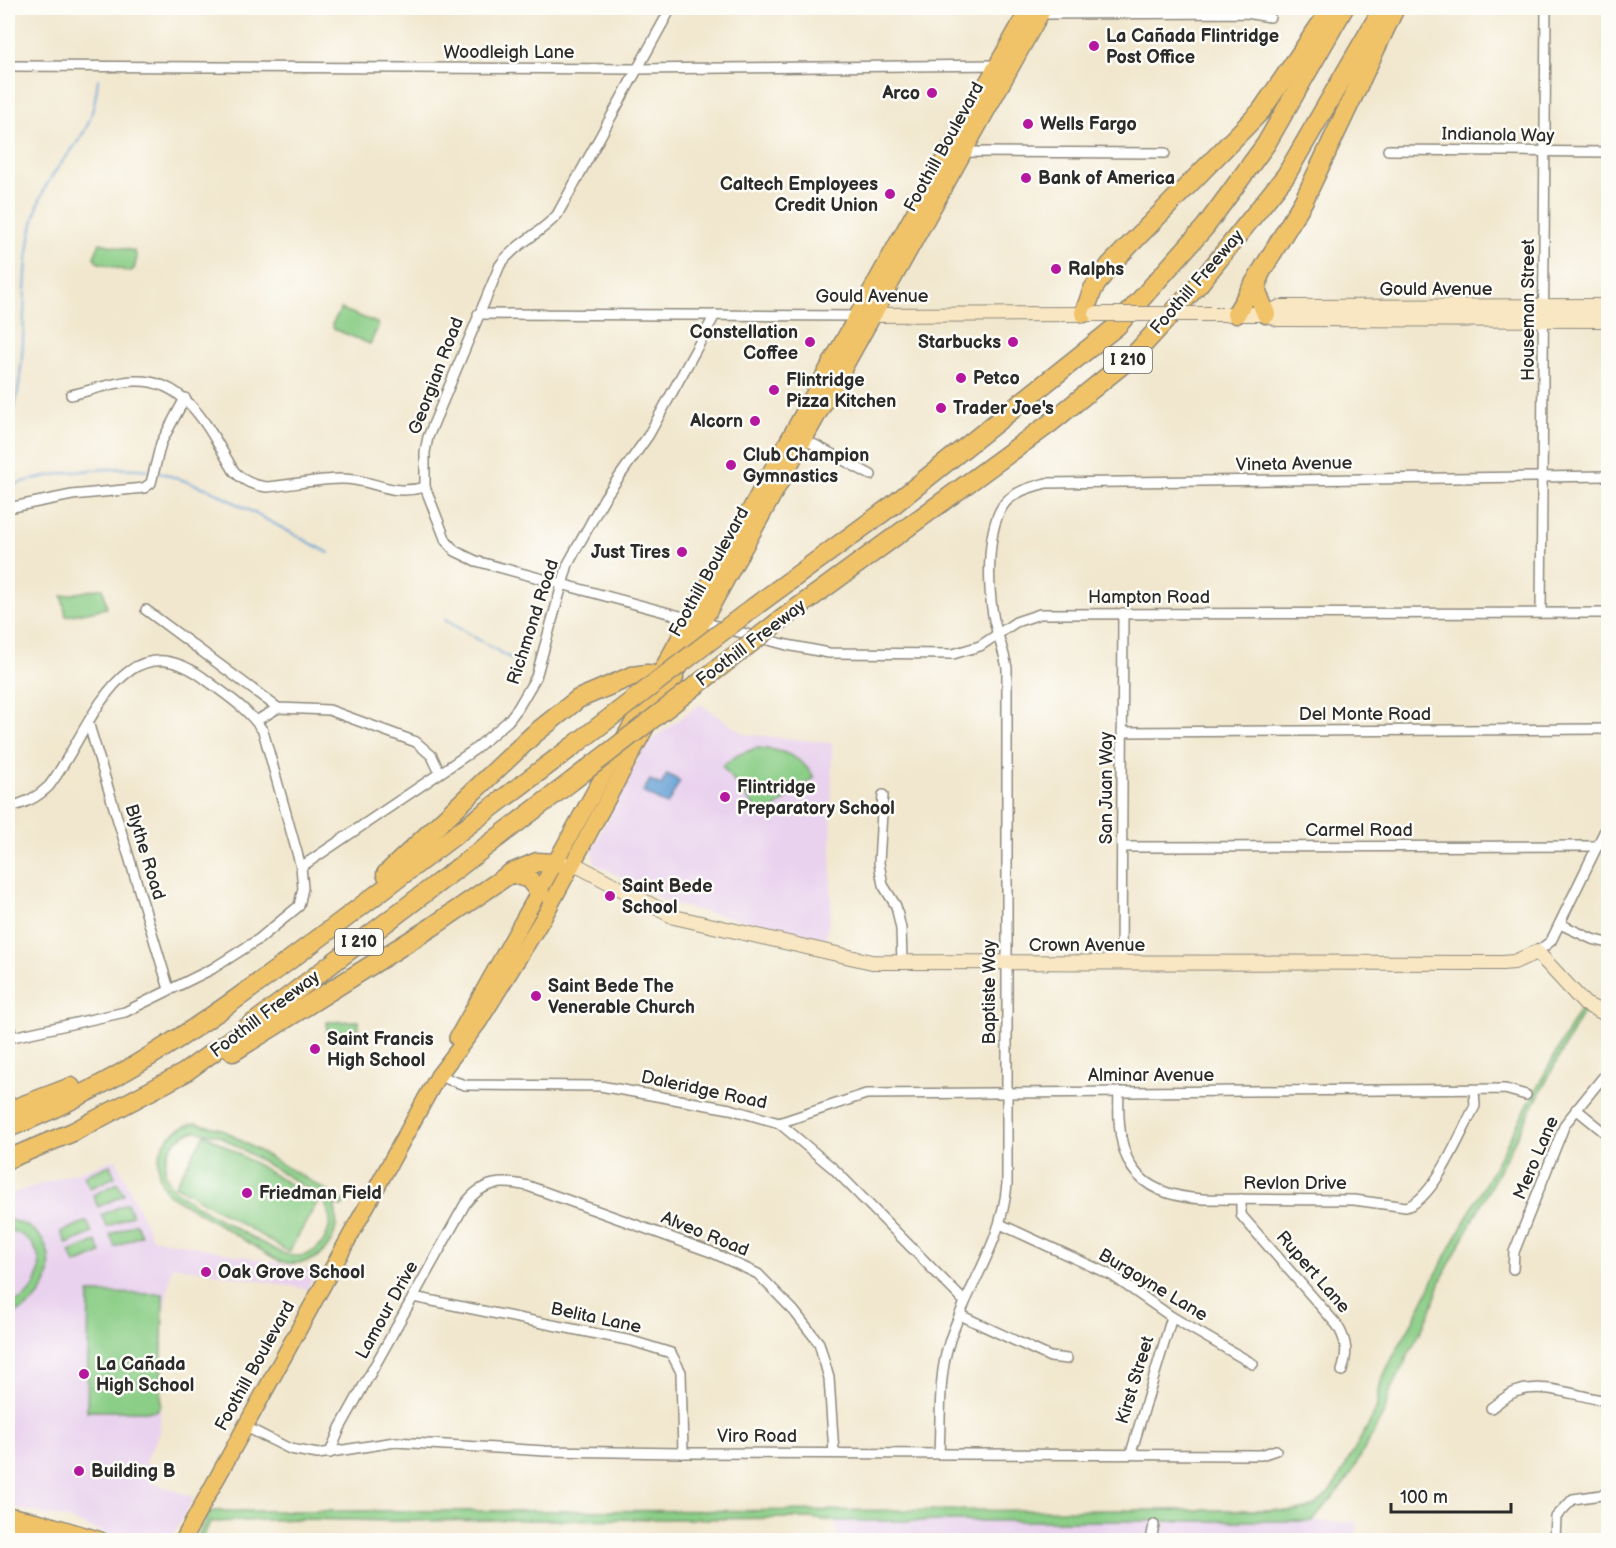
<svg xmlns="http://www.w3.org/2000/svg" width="1616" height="1548" font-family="'Balsamiq Sans',sans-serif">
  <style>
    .built { fill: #e9d2ee }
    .green { fill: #8bce87; stroke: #5b7c59; stroke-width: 1.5; fill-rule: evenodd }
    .water { fill: #65a0d5; stroke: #486680; stroke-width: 1.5 }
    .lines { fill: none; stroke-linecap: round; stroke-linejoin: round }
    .stream { stroke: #65a0d5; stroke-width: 2 }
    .street-casing { stroke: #8e897c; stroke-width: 12 }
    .secondary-casing { stroke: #8e897c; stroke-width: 16 }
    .primary-casing { stroke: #8e897c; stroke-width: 18 }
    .highway-casing { stroke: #8e897c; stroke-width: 21 }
    .street { stroke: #fff; stroke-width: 9 }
    .secondary { stroke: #f9e7c3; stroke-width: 14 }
    .primary { stroke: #f1c369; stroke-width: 15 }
    .highway { stroke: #f1c369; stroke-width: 18 }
    .secondary-bridge-casing { stroke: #8e897c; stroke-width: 16; stroke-linecap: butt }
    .highway-bridge-casing { stroke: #8e897c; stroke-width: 21; stroke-linecap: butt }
    .secondary-bridge { stroke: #f9e7c3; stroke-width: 14 }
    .highway-bridge { stroke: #f1c369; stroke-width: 18 }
    .poi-dot { fill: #b5179e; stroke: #fdfcf7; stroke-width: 2 }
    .labels { text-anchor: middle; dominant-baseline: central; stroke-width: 5; stroke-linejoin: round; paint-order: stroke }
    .shield { fill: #fdfcf7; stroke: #6a6a68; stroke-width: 1.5 }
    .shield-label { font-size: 16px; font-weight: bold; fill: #2b2b2b }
    .poi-label { font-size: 18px; font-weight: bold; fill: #2b2b2b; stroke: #fdfcf7; text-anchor: start }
    .street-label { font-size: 18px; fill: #2b2b2b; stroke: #fdfcf7 }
  </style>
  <rect width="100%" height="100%" fill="#fdfcf7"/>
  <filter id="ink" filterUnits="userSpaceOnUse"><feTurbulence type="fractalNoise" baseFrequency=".0167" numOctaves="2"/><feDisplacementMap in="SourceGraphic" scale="12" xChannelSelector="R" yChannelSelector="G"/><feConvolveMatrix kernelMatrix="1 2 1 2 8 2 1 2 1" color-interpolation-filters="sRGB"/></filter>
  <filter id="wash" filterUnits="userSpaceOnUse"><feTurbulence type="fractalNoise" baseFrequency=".008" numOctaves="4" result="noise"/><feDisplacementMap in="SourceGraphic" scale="24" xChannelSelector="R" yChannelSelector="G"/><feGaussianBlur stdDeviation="1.35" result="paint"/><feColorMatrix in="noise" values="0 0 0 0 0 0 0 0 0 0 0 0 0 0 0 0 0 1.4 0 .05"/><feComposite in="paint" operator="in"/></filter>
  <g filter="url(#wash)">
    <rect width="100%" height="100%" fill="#f1e7ce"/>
    <!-- built -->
    <g class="built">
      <path d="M 700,704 L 744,734 L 832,743 L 831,912 L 825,939 L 671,904 L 595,863 L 592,850 L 645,745 Z"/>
      <path d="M 116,1159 L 152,1238 L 317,1271 L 307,1289 L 172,1266 L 163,1318 L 160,1431 L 145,1462 L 157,1469 L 150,1482 L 194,1497 L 170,1540 L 121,1540 L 71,1520 L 8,1506 L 8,1195 Z"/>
      <path d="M 1041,1519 L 1160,1519 L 1358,1522 L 1356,1540 L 837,1540 L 835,1521 Z"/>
    </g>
    <!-- green -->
    <g class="green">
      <path d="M 100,243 L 134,251 L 137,257 L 134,269 L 129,272 L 97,262 L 94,257 Z"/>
      <path d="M 341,309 L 377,323 L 378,327 L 370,344 L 334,329 L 332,324 Z"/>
      <path d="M 103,588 L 107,608 L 66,616 L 62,596 Z"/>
      <path d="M 756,748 C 781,749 800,755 814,777 L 763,818 L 722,766 L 738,755 Z"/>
      <path d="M 1582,1005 L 1585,1008 L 1441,1280 L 1430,1313 L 1391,1389 L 1384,1413 L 1348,1479 L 1313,1521 L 835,1521 L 809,1518 L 395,1521 L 301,1519 L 210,1522 L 202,1540 L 196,1540 L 210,1511 L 1275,1510 C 1323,1519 1335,1485 1354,1450 C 1361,1437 1371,1423 1376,1409 C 1379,1401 1378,1391 1381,1382 C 1395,1347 1419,1316 1433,1280 Z"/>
      <path d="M 359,1021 L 358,1040 L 327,1040 L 327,1022 Z"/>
      <path d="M 196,1123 L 221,1129 L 345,1201 L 342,1207 L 334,1204 C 345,1240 317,1272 279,1261 L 168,1194 C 147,1166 161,1129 196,1123 ZM 196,1131 L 218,1135 L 317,1194 C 327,1203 333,1217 328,1231 C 324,1246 310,1257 294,1256 C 280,1256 180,1198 171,1186 C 156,1163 171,1135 196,1131 Z"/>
      <path d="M 205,1134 L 318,1201 L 289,1252 L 175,1185 Z"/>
      <path d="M 110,1165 L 115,1177 L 90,1188 L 84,1176 Z"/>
      <path d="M 118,1183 L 124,1195 L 98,1207 L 93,1195 Z"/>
      <path d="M 127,1203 L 132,1215 L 107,1227 L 101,1215 Z"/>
      <path d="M 8,1220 C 65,1228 62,1301 8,1316 L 8,1305 C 49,1294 51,1239 8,1230 Z"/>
      <path d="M 87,1221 L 92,1233 L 67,1244 L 61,1232 Z"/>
      <path d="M 136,1223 L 141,1235 L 115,1247 L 110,1235 Z"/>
      <path d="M 96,1241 L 101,1253 L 75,1264 L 70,1252 Z"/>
      <path d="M 89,1293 L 163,1294 L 161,1406 L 156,1411 L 87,1411 Z"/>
    </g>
    <!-- water -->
    <path class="water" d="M 667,774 L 680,781 L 667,805 L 643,792 L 650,780 L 661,785 Z"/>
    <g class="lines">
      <!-- stream -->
      <g class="stream">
        <path d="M 8,429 C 35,356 13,269 41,197 C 52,169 70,156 84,132 C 93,116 96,98 98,79"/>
        <path d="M 156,471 L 211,490 L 329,553"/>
        <path d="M 8,487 C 44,473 111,465 150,470"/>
        <path d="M 445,620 L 520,664"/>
      </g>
    </g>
  </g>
  <g filter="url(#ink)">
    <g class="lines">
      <!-- street casing -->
      <g class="street-casing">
        <g id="street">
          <path d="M 671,8 L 557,215 C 540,234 515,244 500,265 L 428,437 L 425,452 L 425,487 L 446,541 L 455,551 L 476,561 L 787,645 L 829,653 L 953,654 L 980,646 L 1016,622 L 1040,614 L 1608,613"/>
          <path d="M 1039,14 L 1246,13 L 1270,17"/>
          <path d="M 8,66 L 637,69 L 998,65"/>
          <path d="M 1388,150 L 1608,152"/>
          <path d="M 962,152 L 1165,153"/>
          <path d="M 478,314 L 859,316"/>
          <path d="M 71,395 C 92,390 113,382 134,381 C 188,378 210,432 234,471 C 244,482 253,485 267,487 C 291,485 318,479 342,479 C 376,479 388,497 425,487"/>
          <path d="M 802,438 L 871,475"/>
          <path d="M 8,508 L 72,495 L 144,488 L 151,483 L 161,443 L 185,398"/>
          <path d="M 146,610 L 278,708 L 329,710 L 416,742 L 432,756 L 439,771"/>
          <path d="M 1541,613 L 1546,8"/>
          <path d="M 256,721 L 278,708"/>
          <path d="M 89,725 L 169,989"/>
          <path d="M 1122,732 L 1608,729"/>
          <path d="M 883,795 L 879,863 L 883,885 L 896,906 L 901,929 L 902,962"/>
          <path d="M 8,807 C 25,804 37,798 49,786 C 91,732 121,612 209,682 C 229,697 249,710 263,731 L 301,867 L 303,888 L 299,906 L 259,939 L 212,969 L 125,1012 L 8,1038"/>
          <path d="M 1122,847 L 1596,846"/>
          <path d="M 301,867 L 474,750 L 508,721 L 518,708 L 536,677 L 568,564 L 605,497 L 648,436 L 715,315"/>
          <path d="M 1560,924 L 1592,939 L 1608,943"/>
          <path d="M 1537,952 L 1551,941 L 1608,824"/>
          <path d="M 1121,964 L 1123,613"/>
          <path d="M 8,1022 L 12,1037"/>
          <path d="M 438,1076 L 465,1085 L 600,1086 L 730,1109 L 779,1123 L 834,1169 L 965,1302"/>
          <path d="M 1119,1092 C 1116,1158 1131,1195 1203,1199 L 1354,1200 L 1406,1207 C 1434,1200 1461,1132 1475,1106 L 1474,1090"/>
          <path d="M 1576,1109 L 1608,1135"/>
          <path d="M 779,1123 L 866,1094 L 1505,1089 L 1526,1095"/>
          <path d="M 1241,1199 L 1241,1215 L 1337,1325 C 1347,1341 1348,1352 1342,1371"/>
          <path d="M 1000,1224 L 1113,1276 L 1172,1317 L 1253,1364"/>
          <path d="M 1513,1269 L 1514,1252 L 1565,1124 L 1608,1071"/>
          <path d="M 413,1297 L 632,1341 L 671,1353 L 681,1372 L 683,1453"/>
          <path d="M 960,1315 L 1050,1357 L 1067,1359"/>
          <path d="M 1491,1408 C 1498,1403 1507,1395 1515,1392 C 1545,1381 1577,1397 1608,1401"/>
          <path d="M 244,1426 L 290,1449 L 318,1454 L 395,1442 L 545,1451 L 683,1453 L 1261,1455 L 1276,1450"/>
          <path d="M 330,1453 L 340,1428 L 465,1204 C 482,1181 502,1180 528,1186 L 711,1252 L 758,1274 L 794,1311 L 819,1343 L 829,1378 L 834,1453"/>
          <path d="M 939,1453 C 941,1418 938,1377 949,1343 C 967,1285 1001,1248 1007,1184 L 1007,668 C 1004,650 996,633 993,615 C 988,586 986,526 1005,503 C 1015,491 1032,487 1046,483 L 1608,476"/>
          <path d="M 1131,1453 L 1172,1317"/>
          <path d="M 1151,1540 L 1154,1525"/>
          <path d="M 1555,1540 L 1556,1517 L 1573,1499 L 1608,1494"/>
        </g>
      </g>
      <!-- secondary casing -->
      <g class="secondary-casing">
        <g id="secondary">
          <path d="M 1202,314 L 1266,314 L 1278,319 L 1608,320"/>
          <path d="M 1266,314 L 1280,307 L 1608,306"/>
          <path d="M 864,315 L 1094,314"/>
          <path d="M 564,864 L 580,867 L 674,917 L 872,962 L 1502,963 L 1514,962 L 1537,952 L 1585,1004 L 1608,1015"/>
        </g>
      </g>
      <!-- primary casing -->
      <g class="primary-casing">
        <g id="primary">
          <path d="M 457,1038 C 650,696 835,349 1029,8"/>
          <path d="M 8,1515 L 38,1521 L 101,1540"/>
          <path d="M 8,1527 L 62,1540"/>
          <path d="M 183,1540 L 438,1076 L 479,1022 L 545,915 L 703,622 L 1044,8"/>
        </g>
      </g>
      <!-- highway casing -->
      <g class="highway-casing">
        <g id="highway">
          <path d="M 1259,276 L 1257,292 L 1266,314"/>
          <path d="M 1084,313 L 1093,289 L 1110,265 L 1261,111 L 1331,9"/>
          <path d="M 1236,314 L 1304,200 L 1395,8"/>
          <path d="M 754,607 L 893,505 L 1117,326 L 1205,227 L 1266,144 L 1344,8"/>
          <path d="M 778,622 L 1049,424 L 1133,356 L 1199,284 L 1286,175 L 1383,8"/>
          <path d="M 511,873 L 529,879 L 540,893"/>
          <path d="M 386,874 L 533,735 L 578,699 L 632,676 L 647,674 L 674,678"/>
          <path d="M 233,1052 L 432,927 L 511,873 L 537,862 L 557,863"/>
          <path d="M 8,1111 L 71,1087"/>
          <path d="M 8,1128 C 129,1081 236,1001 339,923 C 417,864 494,805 572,747"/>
          <path d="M 8,1159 L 73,1132 L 184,1073 L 259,1019 L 572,781"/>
        </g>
      </g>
      <!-- street -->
      <use href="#street" class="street"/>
      <!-- secondary -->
      <use href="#secondary" class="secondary"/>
      <!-- primary -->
      <use href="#primary" class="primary"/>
      <!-- highway -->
      <use href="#highway" class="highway"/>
      <!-- secondary-bridge casing -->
      <g class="secondary-bridge-casing">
        <path id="secondary-bridge" d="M 1096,314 L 1202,314"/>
      </g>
      <!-- highway-bridge casing -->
      <g class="highway-bridge-casing">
        <g id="highway-bridge">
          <path d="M 572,747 L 754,607"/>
          <path d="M 572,781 L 778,622"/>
        </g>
      </g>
      <!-- secondary-bridge -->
      <use href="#secondary-bridge" class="secondary-bridge"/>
      <!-- highway-bridge -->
      <use href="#highway-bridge" class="highway-bridge"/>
    </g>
  </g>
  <!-- markers -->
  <g class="poi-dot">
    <circle cx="1094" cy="46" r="6"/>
    <circle cx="932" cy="93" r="6"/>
    <circle cx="1028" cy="124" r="6"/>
    <circle cx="1026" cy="178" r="6"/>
    <circle cx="890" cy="194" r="6"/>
    <circle cx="1056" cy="269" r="6"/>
    <circle cx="810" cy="342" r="6"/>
    <circle cx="1013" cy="342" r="6"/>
    <circle cx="961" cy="378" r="6"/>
    <circle cx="774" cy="390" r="6"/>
    <circle cx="941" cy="408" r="6"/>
    <circle cx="755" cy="421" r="6"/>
    <circle cx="731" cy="465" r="6"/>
    <circle cx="682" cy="552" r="6"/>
    <circle cx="725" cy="797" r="6"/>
    <circle cx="610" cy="896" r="6"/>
    <circle cx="536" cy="996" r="6"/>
    <circle cx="315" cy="1049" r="6"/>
    <circle cx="247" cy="1193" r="6"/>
    <circle cx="206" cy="1272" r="6"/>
    <circle cx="84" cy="1374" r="6"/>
    <circle cx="79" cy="1471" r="6"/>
  </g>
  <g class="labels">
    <!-- shield labels -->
    <g class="shield">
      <rect x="1104" y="347" width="48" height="26" rx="4.5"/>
      <rect x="335" y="929" width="48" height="26" rx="4.5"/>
    </g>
    <g class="shield-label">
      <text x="1128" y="360">I 210</text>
      <text x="359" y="942">I 210</text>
    </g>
    <!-- poi labels -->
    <g class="poi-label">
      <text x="1106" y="36">La Cañada Flintridge<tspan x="1106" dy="21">Post Office</tspan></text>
      <text x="920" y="93" text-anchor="end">Arco</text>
      <text x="1040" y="124">Wells Fargo</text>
      <text x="1038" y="178">Bank of America</text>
      <text x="878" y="184" text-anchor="end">Caltech Employees<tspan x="878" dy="21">Credit Union</tspan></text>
      <text x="1068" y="269">Ralphs</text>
      <text x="798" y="332" text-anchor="end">Constellation<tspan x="798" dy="21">Coffee</tspan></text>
      <text x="1001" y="342" text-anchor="end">Starbucks</text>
      <text x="973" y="378">Petco</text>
      <text x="786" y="380">Flintridge<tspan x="786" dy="21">Pizza Kitchen</tspan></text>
      <text x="953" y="408">Trader Joe's</text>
      <text x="743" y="421" text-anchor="end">Alcorn</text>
      <text x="743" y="455">Club Champion<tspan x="743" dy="21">Gymnastics</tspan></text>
      <text x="670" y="552" text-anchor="end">Just Tires</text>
      <text x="737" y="787">Flintridge<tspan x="737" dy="21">Preparatory School</tspan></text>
      <text x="622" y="886">Saint Bede<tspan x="622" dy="21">School</tspan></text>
      <text x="548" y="986">Saint Bede The<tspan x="548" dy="21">Venerable Church</tspan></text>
      <text x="327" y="1039">Saint Francis<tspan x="327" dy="21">High School</tspan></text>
      <text x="259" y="1193">Friedman Field</text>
      <text x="218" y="1272">Oak Grove School</text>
      <text x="96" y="1364">La Cañada<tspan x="96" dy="21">High School</tspan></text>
      <text x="91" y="1471">Building B</text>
    </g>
    <!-- street labels -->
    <g class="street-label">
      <text x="509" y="52">Woodleigh Lane</text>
      <text transform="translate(1498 135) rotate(1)">Indianola Way</text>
      <text transform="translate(944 147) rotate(-61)">Foothill Boulevard</text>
      <text transform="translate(1197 282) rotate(-49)">Foothill Freeway</text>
      <text x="1436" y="289">Gould Avenue</text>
      <text x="872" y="296">Gould Avenue</text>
      <text transform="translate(1528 310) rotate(-90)">Houseman Street</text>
      <text transform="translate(436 376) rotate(-69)">Georgian Road</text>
      <text transform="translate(1294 464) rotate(-1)">Vineta Avenue</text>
      <text transform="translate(709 572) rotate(-61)">Foothill Boulevard</text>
      <text x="1149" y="597">Hampton Road</text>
      <text transform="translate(533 622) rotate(-72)">Richmond Road</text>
      <text transform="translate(751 643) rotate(-37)">Foothill Freeway</text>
      <text x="1365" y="714">Del Monte Road</text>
      <text transform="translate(1106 788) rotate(-90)">San Juan Way</text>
      <text x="1359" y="830">Carmel Road</text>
      <text transform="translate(145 852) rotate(73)">Blythe Road</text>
      <text x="1087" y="945">Crown Avenue</text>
      <text transform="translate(989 992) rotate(-90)">Baptiste Way</text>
      <text transform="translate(265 1014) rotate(-37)">Foothill Freeway</text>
      <text x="1151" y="1075">Alminar Avenue</text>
      <text transform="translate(704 1090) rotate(12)">Daleridge Road</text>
      <text transform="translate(1536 1158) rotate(-67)">Mero Lane</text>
      <text x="1295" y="1183">Revlon Drive</text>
      <text transform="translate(705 1234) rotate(22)">Alveo Road</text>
      <text transform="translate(1313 1272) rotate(49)">Rupert Lane</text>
      <text transform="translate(1153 1285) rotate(31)">Burgoyne Lane</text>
      <text transform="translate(387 1310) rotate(-61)">Lamour Drive</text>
      <text transform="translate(596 1318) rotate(12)">Belita Lane</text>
      <text transform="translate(255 1366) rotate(-61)">Foothill Boulevard</text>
      <text transform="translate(1135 1380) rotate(-73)">Kirst Street</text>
      <text x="757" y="1436">Viro Road</text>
    </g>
  </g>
  <!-- margin -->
  <rect width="1616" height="1548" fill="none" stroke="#fdfcf7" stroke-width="30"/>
  <!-- scale -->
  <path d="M1391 1503v9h120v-9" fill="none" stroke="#2b2b2b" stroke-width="3"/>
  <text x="1400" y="1503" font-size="18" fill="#2b2b2b" stroke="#fdfcf7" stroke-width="4.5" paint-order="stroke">100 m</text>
</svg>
